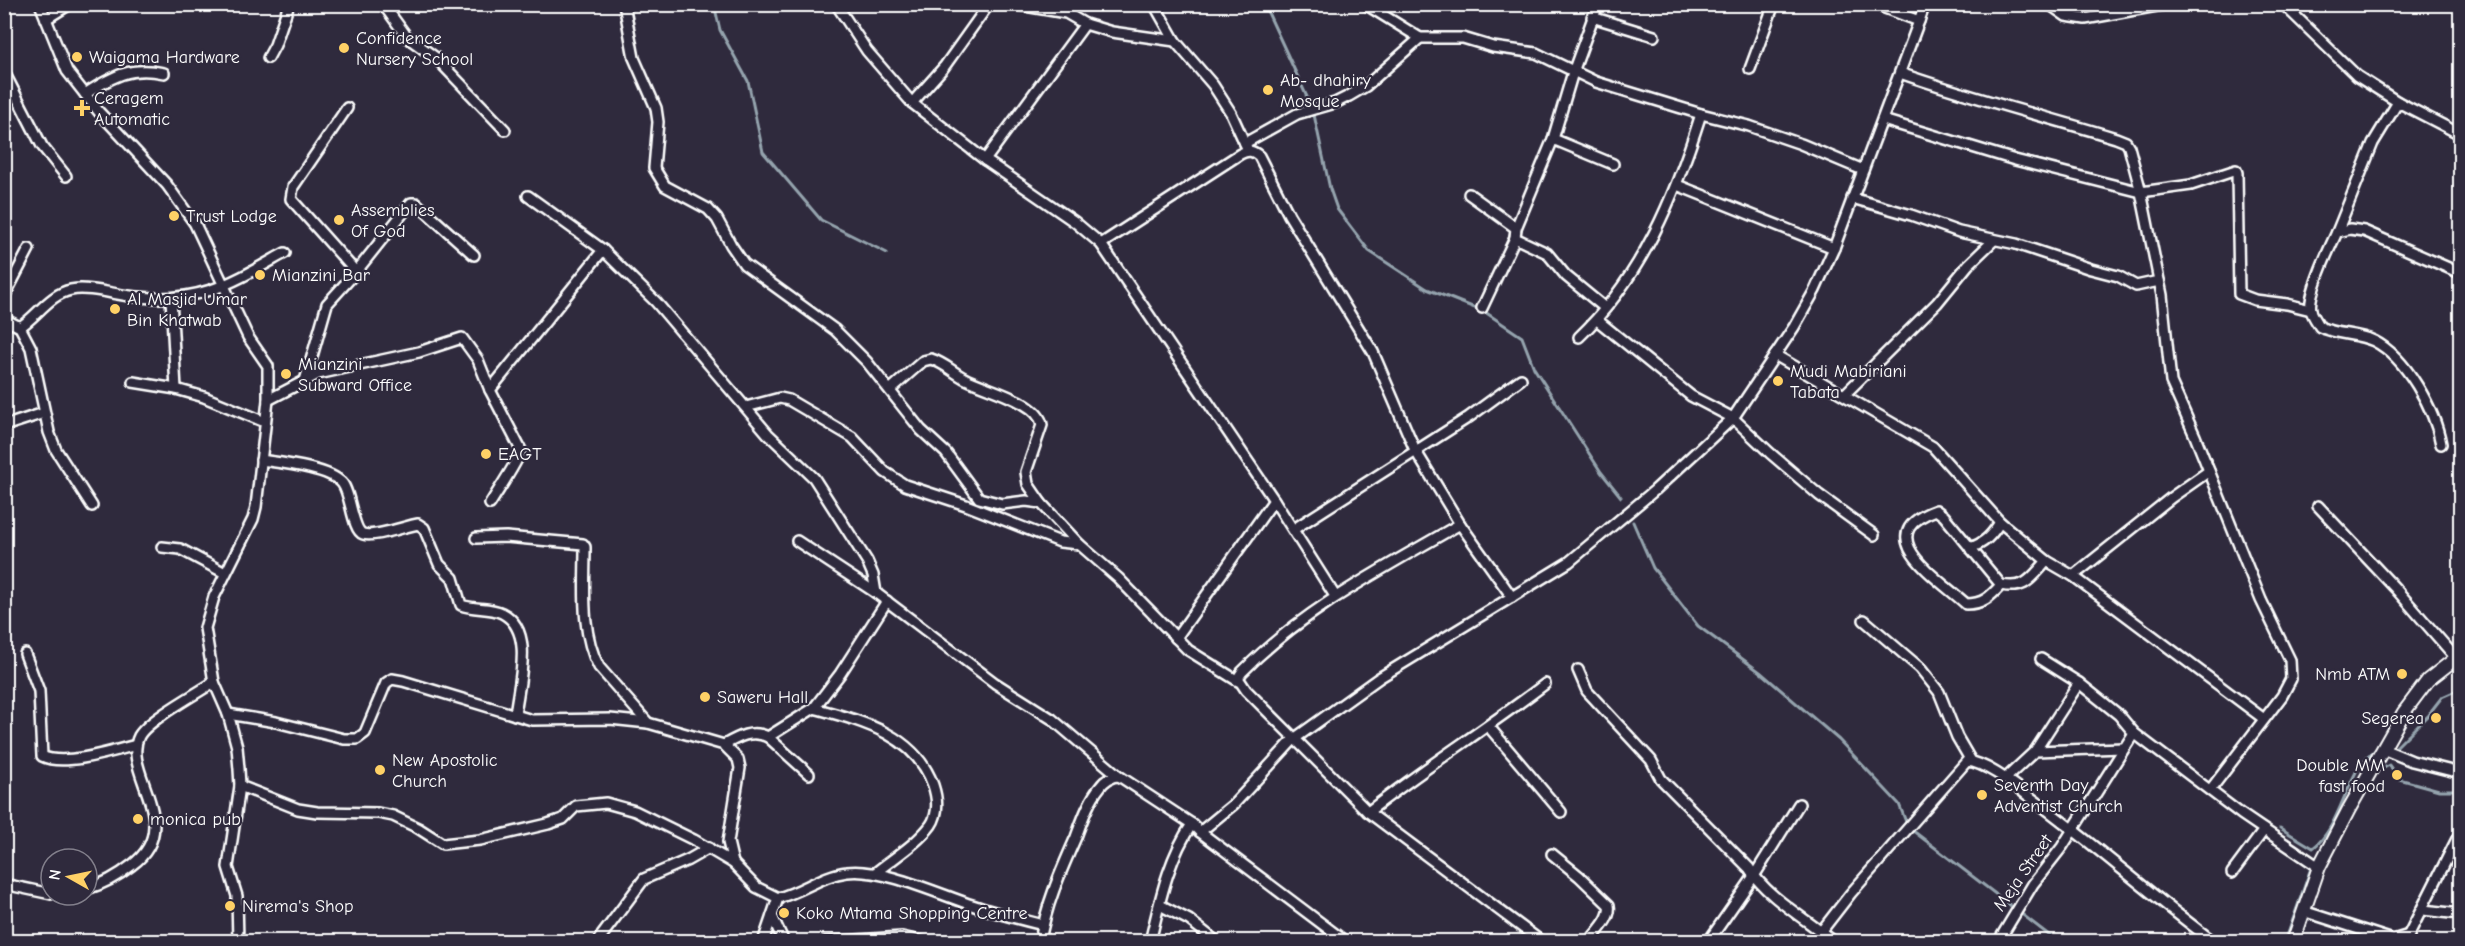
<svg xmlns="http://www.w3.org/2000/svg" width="2465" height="946" font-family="'Comic Neue',sans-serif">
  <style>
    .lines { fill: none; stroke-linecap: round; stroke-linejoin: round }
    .stream { stroke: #95a4ae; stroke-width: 3 }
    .minor-casing { stroke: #fff; stroke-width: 14 }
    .secondary-casing { stroke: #fff; stroke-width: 16 }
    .minor { stroke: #2f2a3d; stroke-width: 9 }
    .secondary { stroke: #2f2a3d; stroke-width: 12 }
    .poi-dot { fill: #ffd166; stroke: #2f2a3d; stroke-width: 2 }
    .labels { text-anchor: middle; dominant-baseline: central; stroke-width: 4.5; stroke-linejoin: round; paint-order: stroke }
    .poi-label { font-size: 18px; fill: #fff; stroke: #2f2a3d; text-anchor: start }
    .street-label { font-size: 18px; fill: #fff; stroke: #2f2a3d }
  </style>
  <rect width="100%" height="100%" fill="#2f2a3d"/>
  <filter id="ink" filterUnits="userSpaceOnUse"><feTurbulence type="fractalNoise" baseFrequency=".0167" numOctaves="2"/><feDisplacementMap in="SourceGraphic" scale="12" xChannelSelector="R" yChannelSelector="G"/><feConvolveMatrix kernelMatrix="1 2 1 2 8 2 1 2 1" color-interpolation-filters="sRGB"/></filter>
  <g filter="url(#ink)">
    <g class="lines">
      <!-- stream -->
      <g class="stream">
        <path d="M 714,4 L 720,30 L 748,81 L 763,152 L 821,220 L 887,253"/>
        <path d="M 1264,4 L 1313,110 L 1330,189 L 1337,209 L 1369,251 L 1427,289 L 1485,312 L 1522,337 L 1534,368 L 1601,472 L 1621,497"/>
        <path d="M 1633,522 L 1653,568 L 1698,626 L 1760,672 L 1839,740 L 1899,804 L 1908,827 L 2058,942"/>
        <path d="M 2392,751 L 2428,715 L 2442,697 L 2460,689"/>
        <path d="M 2384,768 L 2389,765 L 2399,779 L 2439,790 L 2460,790"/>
        <path d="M 2280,828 L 2313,848 C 2337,829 2343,792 2359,767 C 2363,761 2370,755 2375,750"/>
        <path d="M 2285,942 L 2312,865"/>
      </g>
      <!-- minor casing -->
      <g class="minor-casing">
        <g id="minor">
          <path d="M 40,4 L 67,71 L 99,112 L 167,185 L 195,224 L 248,337 L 268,366 L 268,400 L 256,507 L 253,519 L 214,597 L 205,628 L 214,682 L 228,714 L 237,747 L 239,769 L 240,786 L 228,867 L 237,896 L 238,942"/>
          <path d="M 383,4 L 407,37 L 436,58 L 505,130"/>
          <path d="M 624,4 L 634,58 L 656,108 L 658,122 L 654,168 L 665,186 L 708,209 L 717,219 L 731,245 L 744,264 L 835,330 L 867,362 L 921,430 L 946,453 L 979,498 L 1002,504 L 1026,501 L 1041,503"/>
          <path d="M 836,4 L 867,51 L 912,103 L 985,160 L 1075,222 L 1101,244 L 1274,500 L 1335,596"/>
          <path d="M 1013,4 L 1066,13 L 1085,24 L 1112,32 L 1175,41"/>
          <path d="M 1154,4 L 1175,41 L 1213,85 L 1231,113 L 1247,148"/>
          <path d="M 1365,4 L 1420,38 L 1463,38 L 1493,47 L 1536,53 L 1596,82 L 1701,114 L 1749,126 L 1801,144 L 1863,170"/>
          <path d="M 1598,4 L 1573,72 L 1553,139 L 1516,228 L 1515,238 L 1547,253 L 1566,276 L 1605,308"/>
          <path d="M 2049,4 L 2066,16 L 2085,19 L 2168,4"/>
          <path d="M 2283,4 L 2357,76 L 2398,102 L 2460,134"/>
          <path d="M 1592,17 L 1654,36"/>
          <path d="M 46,19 L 70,4"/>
          <path d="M 1919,21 L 1925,4"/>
          <path d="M 268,58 L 275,45 L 289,4"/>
          <path d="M 1750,69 L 1774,4"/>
          <path d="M 4,72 L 42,146 L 66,176"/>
          <path d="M 1900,73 C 1971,98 2044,116 2116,138 L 2126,142 L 2129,147 L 2141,192 L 2162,295 L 2171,382 L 2195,436 L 2261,600 L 2290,660 L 2291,679 L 2282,696 L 2211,789"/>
          <path d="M 85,94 C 113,76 130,66 164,73"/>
          <path d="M 912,103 L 944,67 L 989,4"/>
          <path d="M 347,108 L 293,187 L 291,199 L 356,272"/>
          <path d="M 1883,120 L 2015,160 L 2141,192 L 2191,185 L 2236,170 L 2237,173 L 2239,294 L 2255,300 L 2287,304 L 2311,310"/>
          <path d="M 1553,139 L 1613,164"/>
          <path d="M 1245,143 L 1297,114 L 1335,103 L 1349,96 L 1366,86 L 1420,38"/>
          <path d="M 985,160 L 1085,24"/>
          <path d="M 1677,185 L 1834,248"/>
          <path d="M 1469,194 L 1516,228"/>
          <path d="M 528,196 L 603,250 L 656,302 L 768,434 L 814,478 L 867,561 L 873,575 L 876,593"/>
          <path d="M 1852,198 L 1911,215 L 1959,232 L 2016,244 L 2091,269 L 2118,276 L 2136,286 L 2159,281"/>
          <path d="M 2337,232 L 2373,143 L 2398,102"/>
          <path d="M 1101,244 L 1240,154 C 1248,150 1252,150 1259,156 L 1289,215 L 1373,352 L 1415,450 L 1460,524 L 1512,597"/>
          <path d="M 4,297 L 29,249"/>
          <path d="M 171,298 L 176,389"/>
          <path d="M 1482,308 L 1515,238"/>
          <path d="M 4,319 L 20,327 L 31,348 L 49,432 L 56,450 L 92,506"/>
          <path d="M 1597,320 L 1691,396 L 1733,418 L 1770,453 L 1819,495 L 1874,535"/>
          <path d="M 20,327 C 37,316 50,294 71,290 C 90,286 119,296 139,297 C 202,303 233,282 285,253"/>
          <path d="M 1579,337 C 1642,277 1675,196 1701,114"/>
          <path d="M 1775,355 L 1933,447 L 2000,522 L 2047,561 L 2073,576 L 2264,719"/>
          <path d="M 305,381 L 327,304 L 356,272 L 411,203 L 416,203 L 474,255"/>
          <path d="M 133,382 L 176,389 L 204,397 L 265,422"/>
          <path d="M 490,390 L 603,250"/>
          <path d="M 890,390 L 923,361 L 931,359 C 944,363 953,372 964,378 C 984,389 1039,401 1042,425 L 1026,472 L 1028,484 L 1041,503 L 1079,544 L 1118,578 L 1188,650 L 1238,681"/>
          <path d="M 1845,394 L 1937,303 L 1968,265 L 1994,240"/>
          <path d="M 268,400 L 318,374 L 419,352 L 462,338 L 478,360 L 490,390 L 521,450 C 519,460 497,492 490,504"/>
          <path d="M 746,407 L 780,398 L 789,400 L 852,437 L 885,472 L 905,485 L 966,505 L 1060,542 L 1079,544"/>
          <path d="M 4,426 L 44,413"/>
          <path d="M 2441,444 C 2435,410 2406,357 2374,341 C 2357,333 2337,335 2320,327 C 2317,322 2312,315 2311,310 C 2307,295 2330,247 2337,232 L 2350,229 L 2364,231 L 2460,273"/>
          <path d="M 261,460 C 281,463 329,468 342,483 C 351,493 352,530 363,534 C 374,538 406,526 418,524 L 424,528 L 439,564 L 453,578 L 461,605 C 474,610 490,607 502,613 C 536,630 518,685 515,715"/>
          <path d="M 2318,506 L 2395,588 L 2456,658"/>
          <path d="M 1460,524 C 1383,569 1305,608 1242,672 L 1238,678 L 1246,690 L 1368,812 L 1542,942"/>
          <path d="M 1294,529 L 1469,417 L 1521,379"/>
          <path d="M 476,538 L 506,537 L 583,544 L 585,547 C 585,586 580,632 599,667 L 648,723"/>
          <path d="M 797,541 L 876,593 L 995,683 L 1052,719 L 1119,776"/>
          <path d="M 162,547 L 180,549 L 225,573"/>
          <path d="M 1970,548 C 1985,543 1992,535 2000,522"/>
          <path d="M 2073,576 L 2172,497 L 2209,471"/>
          <path d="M 2001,585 C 1990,597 1983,604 1966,604 C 1938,578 1867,535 1936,510 L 1944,516 L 2001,585 C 2026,590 2031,578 2047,561"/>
          <path d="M 1864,620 L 1920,668 L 1939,692 L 1957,737 L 1971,761"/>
          <path d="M 1176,638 L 1274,500"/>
          <path d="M 25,654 L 39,691 L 42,756 C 63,767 114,751 136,745"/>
          <path d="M 2041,659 L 2079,683 L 2119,715 L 2134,733 L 2241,814 L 2319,867"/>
          <path d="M 1578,670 L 1587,691 L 1651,760 L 1661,779 L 1749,868 C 1766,897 1808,920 1834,942"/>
          <path d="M 814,708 L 840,674 L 887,601"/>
          <path d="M 228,714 L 276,722 L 344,739 L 357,739 L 365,733 L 386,683 L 392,679 L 403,681 L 532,720 L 610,719 L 648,723 L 724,745 L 738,759 L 740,768 L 728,842 L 733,863"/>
          <path d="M 1489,727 L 1561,812"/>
          <path d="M 768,737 L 814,708 C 861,721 915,734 933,785 C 937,797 939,813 931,825 C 917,844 892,859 875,873"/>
          <path d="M 724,745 C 738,737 752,729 768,737 L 809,774"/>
          <path d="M 2383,749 L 2412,761 L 2460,773"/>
          <path d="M 2035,751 L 2079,683"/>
          <path d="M 2005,779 L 2035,751 L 2123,748"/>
          <path d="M 240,786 L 298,809 L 317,812 L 378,813 L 393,816 L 418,828 L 443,844 L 480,840 L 548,824 L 563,819 L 576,806 L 606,803 L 635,811 L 694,840 L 733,863 L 756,887 L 778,898 C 802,892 822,875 847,872 C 879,867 939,894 972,905 C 995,913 1019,919 1043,925"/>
          <path d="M 1368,812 C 1425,767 1486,729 1545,684"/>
          <path d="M 1200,832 L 1234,804 L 1294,739 L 1379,678 L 1569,562 L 1655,490 L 1733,418 L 1794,327 L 1815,290 L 1834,248 L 1919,21 L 1874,4"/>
          <path d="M 1552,854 L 1579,876 L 1609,905 C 1612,918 1597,931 1589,942"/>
          <path d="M 2232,873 L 2264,830"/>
          <path d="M 4,884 L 51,894"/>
          <path d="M 87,889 C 104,884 118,876 132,865 C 186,825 121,771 139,736 C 148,720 196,694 214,682"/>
          <path d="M 1160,905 L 1189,920 L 1217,942"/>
          <path d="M 2423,910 L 2460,914"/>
          <path d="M 2303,911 L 2393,940 L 2409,935"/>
          <path d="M 772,916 L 784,942"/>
          <path d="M 597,942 L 644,879 L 688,860 L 709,848"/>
          <path d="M 763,942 L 778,898"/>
          <path d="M 825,942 L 902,937 L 925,942"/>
          <path d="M 1040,942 C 1046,904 1061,871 1076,837 C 1082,821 1089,800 1100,787 C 1105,780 1111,776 1119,776 L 1192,824 L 1200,832 L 1346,942"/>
          <path d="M 1150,942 C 1160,901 1168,859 1192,824"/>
          <path d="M 1708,942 L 1754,876 L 1799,804"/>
          <path d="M 1813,942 L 1851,893 L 1967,761 C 1987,763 2014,785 2030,797 C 2093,843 2151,895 2214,942"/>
          <path d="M 1998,942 L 2033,884 L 2062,847 L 2134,733"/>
          <path d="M 2405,942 L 2460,833"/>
        </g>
      </g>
      <!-- secondary casing -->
      <g class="secondary-casing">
        <path id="secondary" d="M 2293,942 L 2319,867 L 2349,809 L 2404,712 L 2428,680 L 2460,655"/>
      </g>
      <!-- minor -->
      <use href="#minor" class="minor"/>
      <!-- secondary -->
      <use href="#secondary" class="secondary"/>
    </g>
  </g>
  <!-- markers -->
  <g class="poi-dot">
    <circle cx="344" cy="48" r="6"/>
    <circle cx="77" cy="57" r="6"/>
    <circle cx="1268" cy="90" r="6"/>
    <path d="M79 99h6v6h6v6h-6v6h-6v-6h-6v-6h6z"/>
    <circle cx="174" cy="216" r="6"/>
    <circle cx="339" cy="220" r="6"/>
    <circle cx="260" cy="275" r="6"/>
    <circle cx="115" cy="309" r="6"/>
    <circle cx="286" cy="374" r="6"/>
    <circle cx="1778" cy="381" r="6"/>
    <circle cx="486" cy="454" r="6"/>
    <circle cx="2402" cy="674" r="6"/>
    <circle cx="705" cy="697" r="6"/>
    <circle cx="2436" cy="718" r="6"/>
    <circle cx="380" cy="770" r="6"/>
    <circle cx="2397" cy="775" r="6"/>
    <circle cx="1982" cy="795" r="6"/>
    <circle cx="138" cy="819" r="6"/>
    <circle cx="230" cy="906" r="6"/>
    <circle cx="784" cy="913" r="6"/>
  </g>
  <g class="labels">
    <!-- poi labels -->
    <g class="poi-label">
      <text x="356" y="38">Confidence<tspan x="356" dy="21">Nursery School</tspan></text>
      <text x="89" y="57">Waigama Hardware</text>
      <text x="1280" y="80">Ab- dhahiry<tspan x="1280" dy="21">Mosque</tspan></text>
      <text x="94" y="98">Ceragem<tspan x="94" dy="21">Automatic</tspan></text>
      <text x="351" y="210">Assemblies<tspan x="351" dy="21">Of God</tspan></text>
      <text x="186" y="216">Trust Lodge</text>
      <text x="272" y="275">Mianzini Bar</text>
      <text x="127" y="299">Al Masjid Umar<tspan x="127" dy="21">Bin Khatwab</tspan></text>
      <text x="298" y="364">Mianzini<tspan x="298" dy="21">Subward Office</tspan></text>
      <text x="1790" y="371">Mudi Mabiriani<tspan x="1790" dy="21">Tabata</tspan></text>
      <text x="498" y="454">EAGT</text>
      <text x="2390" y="674" text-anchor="end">Nmb ATM</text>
      <text x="717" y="697">Saweru Hall</text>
      <text x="2424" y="718" text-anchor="end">Segerea</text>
      <text x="392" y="760">New Apostolic<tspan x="392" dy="21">Church</tspan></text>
      <text x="2385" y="765" text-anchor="end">Double MM<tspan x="2385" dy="21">fast food</tspan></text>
      <text x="1994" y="785">Seventh Day<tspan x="1994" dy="21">Adventist Church</tspan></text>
      <text x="150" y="819">monica pub</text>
      <text x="242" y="906">Nirema's Shop</text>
      <text x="796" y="913">Koko Mtama Shopping Centre</text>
    </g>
    <!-- street labels -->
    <g class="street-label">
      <text transform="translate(2023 873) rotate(-55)">Meja Street</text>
    </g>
  </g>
  <!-- margin -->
  <rect width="2465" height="946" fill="none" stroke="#2f2a3d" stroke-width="24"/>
  <rect x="12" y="12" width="2441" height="922" fill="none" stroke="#fff" stroke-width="2" filter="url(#ink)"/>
  <!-- north arrow -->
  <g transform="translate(69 877) rotate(279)"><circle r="28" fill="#2f2a3d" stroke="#827f8b" stroke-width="1.5"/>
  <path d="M0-4.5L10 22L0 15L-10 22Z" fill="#ffd166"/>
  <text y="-9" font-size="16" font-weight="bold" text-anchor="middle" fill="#ffffff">N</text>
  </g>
</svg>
